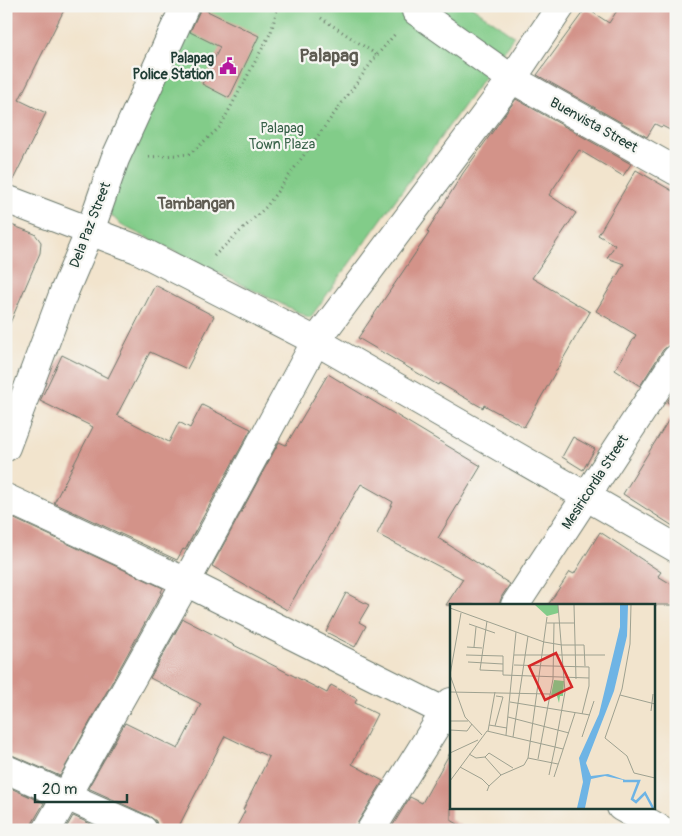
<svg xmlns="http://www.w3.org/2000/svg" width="682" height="836" font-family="Pangolin,sans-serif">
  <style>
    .green { fill: #82cc89; stroke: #50845e }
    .building { fill: #d39389 }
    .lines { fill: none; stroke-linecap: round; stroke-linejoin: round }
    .minor-casing { stroke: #69776a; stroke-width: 30 }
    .major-casing { stroke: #69776a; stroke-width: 30 }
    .path { stroke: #69776a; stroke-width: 3; stroke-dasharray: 1 4; stroke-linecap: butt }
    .minor { stroke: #fff; stroke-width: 28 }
    .major { stroke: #fff; stroke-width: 28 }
    .labels { text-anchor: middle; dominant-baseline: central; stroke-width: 4.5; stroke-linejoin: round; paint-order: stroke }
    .poi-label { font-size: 14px; font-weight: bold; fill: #1f3d34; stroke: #f6f6f2; text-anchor: end }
    .street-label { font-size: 14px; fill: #1f3d34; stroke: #f6f6f2 }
    .park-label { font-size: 14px; fill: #386149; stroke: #f6f6f2 }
    .quarter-label { font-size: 16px; font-weight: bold; fill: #5e5b52; stroke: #f6f6f2 }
    .district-label { font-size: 19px; font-weight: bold; fill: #5e5b52; stroke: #f6f6f2 }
    .inset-river { fill: none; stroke: #6eb4e5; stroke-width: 2.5 }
    .inset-road { fill: none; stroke: #9ea190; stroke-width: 1 }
    .view { fill: #d62828; fill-opacity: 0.15; stroke: #d62828; stroke-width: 2.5 }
    .inset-edge { fill: none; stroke: #1f3d34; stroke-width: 2.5 }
  </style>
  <rect width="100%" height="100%" fill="#f6f6f2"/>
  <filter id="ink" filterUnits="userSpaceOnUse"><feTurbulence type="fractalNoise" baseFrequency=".02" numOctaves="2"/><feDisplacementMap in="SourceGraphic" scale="10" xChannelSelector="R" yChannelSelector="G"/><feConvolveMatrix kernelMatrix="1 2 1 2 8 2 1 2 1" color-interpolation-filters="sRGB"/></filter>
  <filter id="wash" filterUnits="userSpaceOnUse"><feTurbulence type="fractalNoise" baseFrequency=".0096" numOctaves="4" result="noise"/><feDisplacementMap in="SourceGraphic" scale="20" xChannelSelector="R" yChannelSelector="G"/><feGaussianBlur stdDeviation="1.12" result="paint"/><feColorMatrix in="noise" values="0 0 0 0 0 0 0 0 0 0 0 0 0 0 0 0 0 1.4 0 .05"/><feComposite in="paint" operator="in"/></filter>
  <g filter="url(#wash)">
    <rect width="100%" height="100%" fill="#f2e4cd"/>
    <!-- green -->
    <path class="green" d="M 199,6 L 471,6 L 514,36 L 310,318 L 121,225 L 110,214 L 108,198 Z"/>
    <g id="blocks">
      <!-- building -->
      <g class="building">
        <path d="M 6,6 L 66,6 L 19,100 L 46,113 L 11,184 L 6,184 Z"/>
        <path d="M 620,6 L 676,6 L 676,133 L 662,126 L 661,127 L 655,124 L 647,137 L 537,75 L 586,8 L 609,23 Z"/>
        <path d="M 201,8 L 259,36 L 229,98 L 202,84 L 220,47 L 190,32 Z"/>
        <path d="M 516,99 L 631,164 L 623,176 L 579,150 L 549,195 L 576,213 L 532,278 L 590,312 L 524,427 L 484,405 L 483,408 L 439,383 L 438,385 L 358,338 L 429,233 L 427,231 L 463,173 Z"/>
        <path d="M 636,170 L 676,193 L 676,344 L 669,345 L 663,350 L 640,386 L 615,370 L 636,335 L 596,311 L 624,264 L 607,258 L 615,245 L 598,235 Z"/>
        <path d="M 6,223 L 35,234 L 41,242 L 40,253 L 7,330 Z"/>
        <path d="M 155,285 L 214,316 L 187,369 L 150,352 L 117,415 L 169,442 L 179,422 L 190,428 L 202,405 L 251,429 L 185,550 L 183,549 L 177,560 L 54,503 L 93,427 L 40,401 L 62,355 L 108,378 Z"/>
        <path d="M 328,374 L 481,466 L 438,538 L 510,584 L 502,596 L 499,605 L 446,605 L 463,579 L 377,534 L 393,502 L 361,484 L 287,610 L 212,566 L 279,442 L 286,445 Z"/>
        <path d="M 676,388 L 676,407 L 667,402 Z"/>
        <path d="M 676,408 L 676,528 L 623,494 Z"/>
        <path d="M 573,437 L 595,449 L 583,470 L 562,457 Z"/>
        <path d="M 6,515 L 163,588 L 161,592 L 162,592 L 60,776 L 12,755 L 6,754 Z"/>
        <path d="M 600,532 L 661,572 L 658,576 L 676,587 L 676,605 L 548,605 L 570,572 L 574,574 Z"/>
        <path d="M 346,593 L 369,605 L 359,622 L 366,626 L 355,647 L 326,632 Z"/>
        <path d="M 183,619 L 327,693 L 331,685 L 357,699 L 355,703 L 377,714 L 352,764 L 383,781 L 358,822 L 355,830 L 235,830 L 245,811 L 243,810 L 269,757 L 225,736 L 177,830 L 158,830 L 156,821 L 149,816 L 88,788 L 125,723 L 178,749 L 201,704 L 150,678 Z"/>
        <path d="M 451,751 L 451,820 L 468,830 L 390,830 L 410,797 L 422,803 Z"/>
        <path d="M 6,786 L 44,803 L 33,822 L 31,830 L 6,830 Z"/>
        <path d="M 73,816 L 104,830 L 65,830 Z"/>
      </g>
    </g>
  </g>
  <g filter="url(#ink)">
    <use href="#blocks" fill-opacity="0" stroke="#69776a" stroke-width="1"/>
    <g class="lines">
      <!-- minor casing -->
      <g class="minor-casing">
        <g id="minor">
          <path d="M 416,11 L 512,79 L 676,171"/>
          <path d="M 6,199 L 137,249 L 316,341 L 676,548"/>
          <path d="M 6,498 L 186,582 L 451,715"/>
          <path d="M 515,605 L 676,359"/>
          <path d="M 6,769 L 143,830"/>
          <path d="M 621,807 L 662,830"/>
          <path d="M 47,830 L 186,582 L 316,341 L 512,79 L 561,6"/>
          <path d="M 371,830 L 451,702"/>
        </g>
      </g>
      <!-- major casing -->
      <g class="major-casing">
        <path id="major" d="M 6,447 L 64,292 L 90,231 L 115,159 L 185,6"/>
      </g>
      <!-- path -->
      <g class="path">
        <path d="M 321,18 L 377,55"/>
        <path d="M 149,157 L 190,154 L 220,127 L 271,32 L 278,6"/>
        <path d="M 214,256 L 266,207 L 377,55 L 396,33"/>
      </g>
      <!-- minor -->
      <use href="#minor" class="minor"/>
      <!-- major -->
      <use href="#major" class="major"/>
    </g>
  </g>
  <!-- icons -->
  <defs>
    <g id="civic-bare" transform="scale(1.35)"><path d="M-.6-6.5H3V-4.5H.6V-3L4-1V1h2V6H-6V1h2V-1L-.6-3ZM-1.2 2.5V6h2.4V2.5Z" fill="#b5179e" stroke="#f6f6f2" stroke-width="2.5" paint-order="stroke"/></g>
  </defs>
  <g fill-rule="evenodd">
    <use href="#civic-bare" x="228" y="66"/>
  </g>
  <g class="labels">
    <!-- poi labels -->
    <g class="poi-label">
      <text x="214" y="58">Palapag<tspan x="214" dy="16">Police Station</tspan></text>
    </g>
    <!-- street labels -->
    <g class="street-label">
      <text transform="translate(594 125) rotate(29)">Buenvista Street</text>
      <text transform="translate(90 225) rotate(-69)">Dela Paz Street</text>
      <text transform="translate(595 482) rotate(-57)">Mesiricordia Street</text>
    </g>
    <!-- park labels -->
    <g class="park-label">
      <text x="282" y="128">Palapag<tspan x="282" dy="16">Town Plaza</tspan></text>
    </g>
    <!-- quarter labels -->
    <g class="quarter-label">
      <text x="196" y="204">Tambangan</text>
    </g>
    <!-- district labels -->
    <g class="district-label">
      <text x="329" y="56">Palapag</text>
    </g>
  </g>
  <!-- overview -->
  <g transform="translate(450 604)">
    <rect width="205" height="205" fill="#f2e4cd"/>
    <path d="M 85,1 L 108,1 L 108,9 L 97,12 ZM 104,76 L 114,77 L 113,92 L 110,92 L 109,99 L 107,92 L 101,91 Z" fill="#82cc89"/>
    <path d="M 170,1 L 178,1 L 177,32 L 164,87 L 136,159 L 141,172 L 158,170 L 178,177 L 155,172 L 141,175 L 135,204 L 127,204 L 133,178 L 129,154 L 149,110 L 170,23 Z" fill="#6eb4e5"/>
    <path class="inset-river" d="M 173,177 L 189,177 L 182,195 L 186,198 L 195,189 L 203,204"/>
    <path class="inset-road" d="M 124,1 L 126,75M 181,1 L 180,40 L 172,85 L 155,134 L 177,152 L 184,169 L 205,174M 0,4 L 94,38 L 112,41M 37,17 L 30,66 L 53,67M 97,19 L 125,19M 19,20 L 45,29M 112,41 L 134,41 L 135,62M 17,43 L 32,44M 24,43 L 26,23M 16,51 L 53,52 L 53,71 L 139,74M 64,51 L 155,51M 18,58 L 53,60M 64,61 L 139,63 L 139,82 L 132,110M 0,71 L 15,113 L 32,131M 0,71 L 11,9M 0,88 L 100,90M 170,91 L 205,100M 60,98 L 140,111M 201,107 L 203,90M 58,113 L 119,129M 0,117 L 18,117M 39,121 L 57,124M 45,122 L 53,93 L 46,92M 0,126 L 17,127 L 22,120M 38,127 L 45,88M 56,131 L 66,28M 63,133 L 78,32M 132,133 L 144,97M 0,149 L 28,136M 19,150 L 26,154 L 35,153 L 51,171M 35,153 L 39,149 L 63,164M 78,154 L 108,160M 88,155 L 103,75 L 104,19M 10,163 L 32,175 L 39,182 L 37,187M 99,171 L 105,143 L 113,145M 104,173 L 125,109M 0,177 L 37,127 L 105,143 L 115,88 L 108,1M 39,182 L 51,171 L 74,161 L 78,154 L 97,13"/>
    <path class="view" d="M 106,49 L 122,83 L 95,96 L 79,62 Z"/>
    <rect width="205" height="205" class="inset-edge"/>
  </g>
  <!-- margin -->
  <rect width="682" height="836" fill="none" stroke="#f6f6f2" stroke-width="25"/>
  <!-- scale -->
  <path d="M35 794v8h92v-8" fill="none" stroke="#1f3d34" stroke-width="2.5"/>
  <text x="42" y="794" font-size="15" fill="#1f3d34" stroke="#f6f6f2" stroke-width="4" paint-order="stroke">20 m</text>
</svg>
